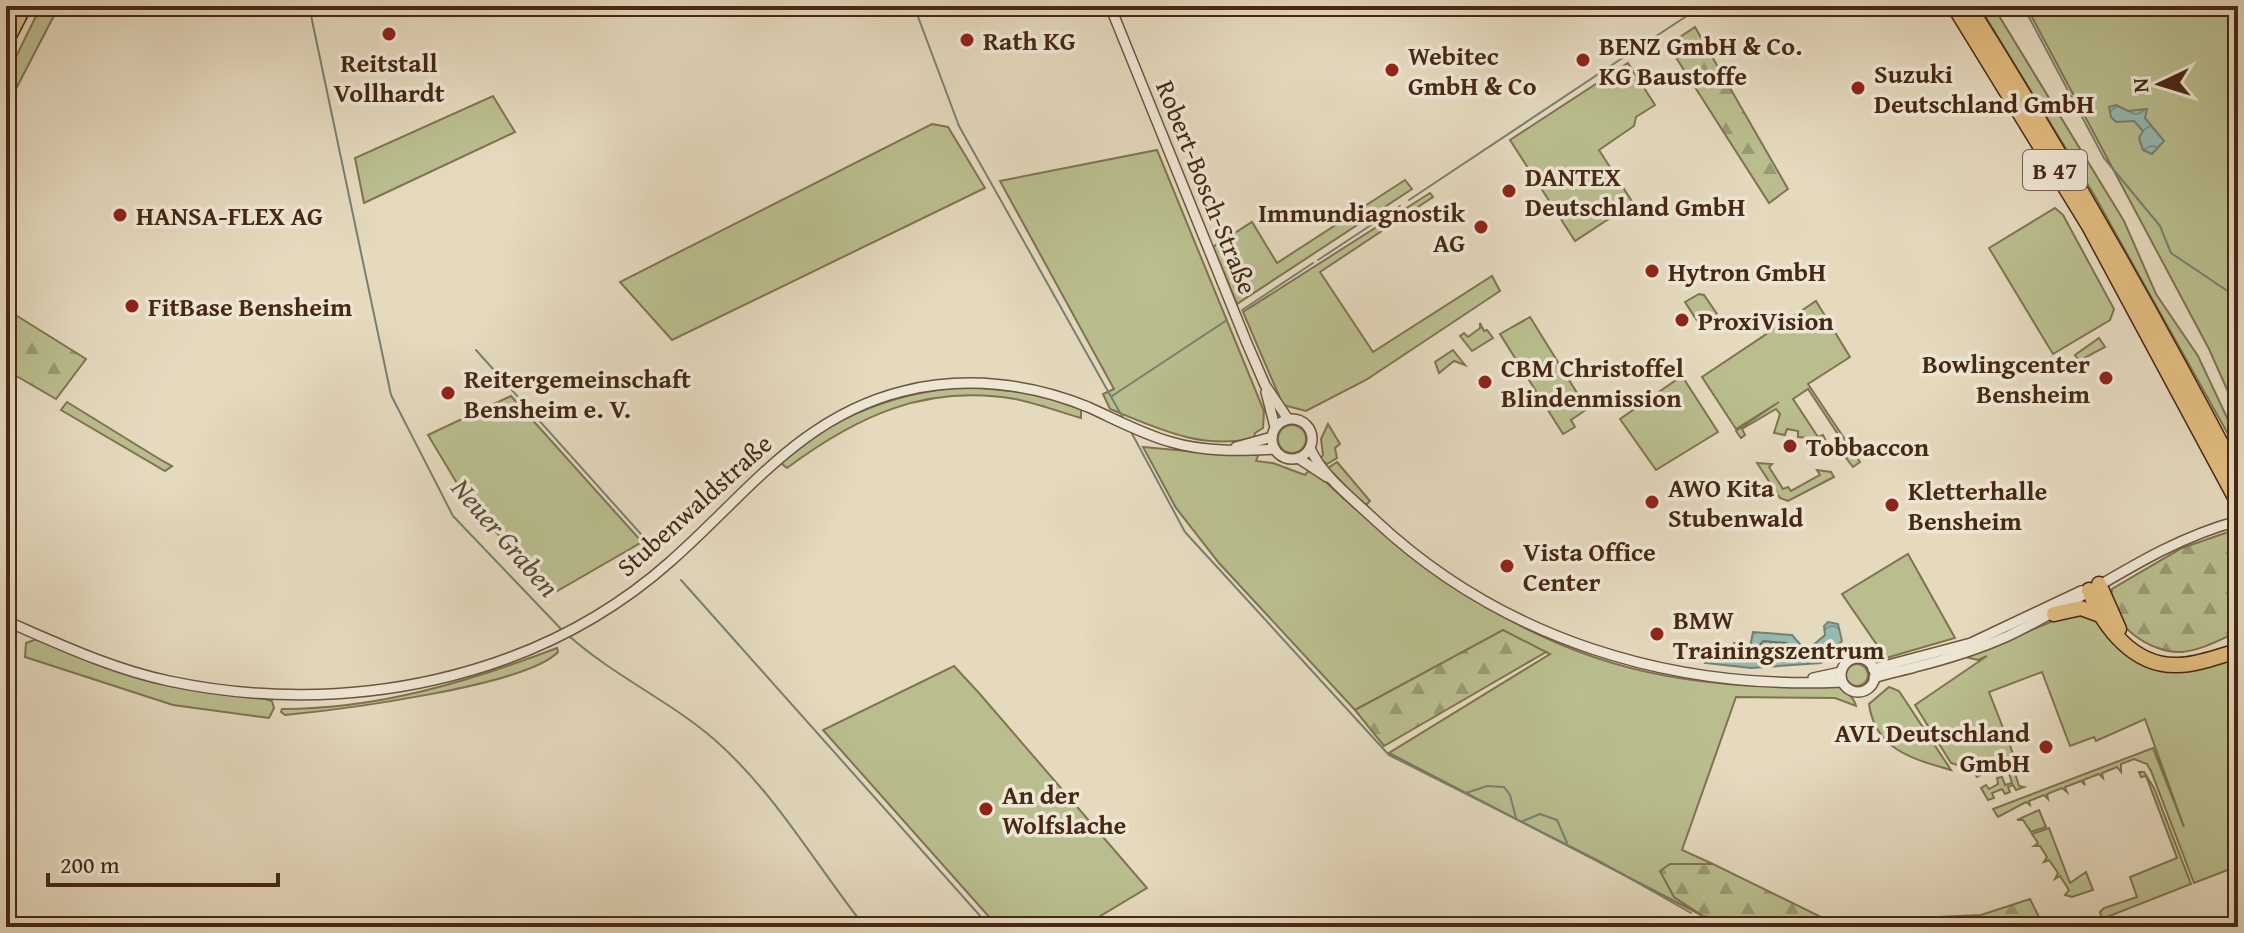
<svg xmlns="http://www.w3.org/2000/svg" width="2244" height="933" font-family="'Gentium Book Plus',serif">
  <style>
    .green { fill: #babe8e; stroke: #807350; stroke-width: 2 }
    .forest { fill: url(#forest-firs); stroke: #807350; stroke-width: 2 }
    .water { fill: url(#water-waves); stroke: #768072; stroke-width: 2 }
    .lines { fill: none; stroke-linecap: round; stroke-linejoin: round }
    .shore { stroke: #6e7162; stroke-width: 2 }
    .stream { stroke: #768072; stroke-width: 2 }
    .minor-casing { stroke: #6e543e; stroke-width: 12 }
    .major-casing { stroke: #472813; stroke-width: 14 }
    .highway-casing { stroke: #472813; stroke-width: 17 }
    .minor { stroke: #eee6d5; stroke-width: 9 }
    .major { stroke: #e2bc7f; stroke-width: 11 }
    .highway { stroke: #e2bc7f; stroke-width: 14 }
    .poi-dot { fill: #8f2418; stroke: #eee6d5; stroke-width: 3 }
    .labels { text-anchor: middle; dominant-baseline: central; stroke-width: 7; stroke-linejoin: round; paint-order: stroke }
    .shield { fill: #eee6d5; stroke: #79614d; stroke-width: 2 }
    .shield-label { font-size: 24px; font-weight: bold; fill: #472813 }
    .poi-label { font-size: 26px; font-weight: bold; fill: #472813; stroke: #eee6d5; text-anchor: start }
    .street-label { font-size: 26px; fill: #472813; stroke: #eee6d5 }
    .water-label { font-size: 28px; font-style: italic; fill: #5b4c3a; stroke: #eee6d5 }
  </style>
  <defs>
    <pattern id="forest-firs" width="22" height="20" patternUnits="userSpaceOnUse" patternTransform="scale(2)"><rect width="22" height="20" fill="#babe8e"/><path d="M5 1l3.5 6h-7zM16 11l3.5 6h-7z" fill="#999a73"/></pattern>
    <pattern id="water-waves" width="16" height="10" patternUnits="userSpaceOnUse" patternTransform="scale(2)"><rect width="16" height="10" fill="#96bab1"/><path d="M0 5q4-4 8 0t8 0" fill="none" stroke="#7c978f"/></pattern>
  </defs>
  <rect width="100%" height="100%" fill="#e5d9be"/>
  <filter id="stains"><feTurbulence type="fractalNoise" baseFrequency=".0025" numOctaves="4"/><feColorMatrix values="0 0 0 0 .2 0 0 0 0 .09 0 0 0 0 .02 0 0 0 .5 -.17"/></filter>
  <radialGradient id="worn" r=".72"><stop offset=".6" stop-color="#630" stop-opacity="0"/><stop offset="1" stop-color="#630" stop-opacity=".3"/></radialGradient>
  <!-- green -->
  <g class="green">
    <path d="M 41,6 L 59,6 L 6,108 L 6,77 Z"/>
    <path d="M 1979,6 L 1993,6 L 2124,221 L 2156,294 L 2198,356 L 2238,441 L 2238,452 L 2093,193 Z"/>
    <path d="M 2026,6 L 2238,6 L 2238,414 L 2209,349 Z"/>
    <path d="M 1628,63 L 1655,105 L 1636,117 L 1634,126 L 1599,150 L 1633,203 L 1575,241 L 1510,140 Z"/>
    <path d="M 493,96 L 515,132 L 364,203 L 355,158 Z"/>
    <path d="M 932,124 L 948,127 L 985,188 L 672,340 L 620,282 Z"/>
    <path d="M 1157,150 L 1264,411 L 1263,428 L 1255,433 L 1254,438 C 1201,450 1159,429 1110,409 L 1103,394 L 1114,389 L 1000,181 Z"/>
    <path d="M 1405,180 L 1412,189 L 1237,304 L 1213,247 L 1252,222 L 1277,263 Z"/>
    <path d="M 1430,193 L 1433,197 L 1320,272 L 1373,352 L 1492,276 L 1500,291 L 1366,380 L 1306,411 L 1283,405 L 1243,312 Z"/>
    <path d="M 2055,208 L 2063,215 L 2114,309 L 2110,320 L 2053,354 L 1989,248 Z"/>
    <path d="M 1699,294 L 1704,295 L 1717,314 L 1716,319 L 1702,328 L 1685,302 Z"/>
    <path d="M 1816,301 L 1850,357 L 1808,384 L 1860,462 L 1853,467 L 1846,458 L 1851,454 L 1808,389 L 1793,399 L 1818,437 L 1823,435 L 1825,439 L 1798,437 L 1798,431 L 1787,429 L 1785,435 L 1774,433 L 1780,414 L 1776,409 L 1742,429 L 1745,435 L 1741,438 L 1736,431 L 1779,402 L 1736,429 L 1702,377 Z"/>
    <path d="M 1530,317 L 1587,409 L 1571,420 L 1575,427 L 1563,434 L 1500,334 Z"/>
    <path d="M 1480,323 L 1484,331 L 1487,330 L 1493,338 L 1472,351 L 1460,336 L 1464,333 L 1468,337 L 1480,328 Z"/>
    <path d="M 2099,338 L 2105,347 L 2079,361 L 2075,355 Z"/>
    <path d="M 1453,350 L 1465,365 L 1454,361 L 1439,373 L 1435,362 Z"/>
    <path d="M 1682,376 L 1718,432 L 1656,470 L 1620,419 Z"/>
    <path d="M 971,387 L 1032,393 L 1081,409 L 1081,418 C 1059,412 1037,403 1015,399 C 925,384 857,416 787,468 L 782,464 L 783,458 C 839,414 900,390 971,387 Z"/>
    <path d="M 511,396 L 642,542 L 552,594 L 467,500 L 428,435 Z"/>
    <path d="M 67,402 L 161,460 L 172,466 L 165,471 L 61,410 Z"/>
    <path d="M 1328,424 L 1340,444 L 1335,448 L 1337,458 L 1327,464 L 1320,459 L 1323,455 L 1321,439 Z"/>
    <circle cx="1292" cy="439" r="14"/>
    <path d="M 1143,447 L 1220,454 L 1260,451 L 1256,461 L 1273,463 L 1305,475 L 1311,468 C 1414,566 1524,651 1667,676 C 1697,681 1728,685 1758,686 C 1777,686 1821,679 1837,685 C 1845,689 1854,698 1856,706 L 1835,698 L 1736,697 L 1682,850 L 1713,864 L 1670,864 L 1674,897 L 1703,916 L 1389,753 L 1550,654 L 1503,631 L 1355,710 L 1219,563 L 1176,508 Z"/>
    <path d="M 1337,462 L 1370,501 L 1365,506 L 1328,468 Z"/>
    <path d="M 1757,463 L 1772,464 L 1769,467 L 1783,489 L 1788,487 L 1791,491 L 1820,475 L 1817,470 L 1831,472 L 1834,477 L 1788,501 L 1780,498 Z"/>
    <path d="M 1908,554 L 1955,638 L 1886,658 L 1842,594 Z"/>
    <path d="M 2073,613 L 2089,615 L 2148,663 L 2238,656 L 2238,866 L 2194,883 L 2151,771 L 2147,764 L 2134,759 L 2121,764 L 2121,772 L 2117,767 L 2102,773 L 2103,778 L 2099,774 L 2083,780 L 2085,785 L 2081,781 L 2065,787 L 2067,792 L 2062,788 L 2047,794 L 2048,799 L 2044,795 L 2029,801 L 2030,805 L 2026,802 L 1998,817 L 1993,809 L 2153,748 L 2184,827 L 2145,719 L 2096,741 L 2094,737 L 2070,746 L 2042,672 L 1989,692 L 2014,756 L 1977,777 L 1972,770 L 1951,763 L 1915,705 L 1987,656 L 1978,660 L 1965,657 Z"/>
    <path d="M 37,639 L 134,676 L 207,692 L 265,699 L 272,701 L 274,708 L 269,718 L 173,705 L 25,657 L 26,643 Z"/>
    <path d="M 557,648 L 558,652 C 526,686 338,710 285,715 L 281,712 L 282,709 C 378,709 468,682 557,648 Z"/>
    <circle cx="1857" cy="675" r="11"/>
    <path d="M 954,666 L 979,693 L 1147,888 L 1082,927 L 998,927 L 823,730 Z"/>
    <path d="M 1889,687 L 1899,691 L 1951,770 C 1912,759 1875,749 1869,704 Z"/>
    <path d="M 2016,766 L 2018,768 L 2014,770 L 2019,786 L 2024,787 L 2016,790 L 2013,785 L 2008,787 L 2010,792 L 2005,794 L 2002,789 L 1992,793 L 1994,798 L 1988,800 L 1981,788 L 1986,785 L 1989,789 L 1998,784 L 1997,778 L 2002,777 L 2005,785 L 2012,783 L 2009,773 Z"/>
    <path d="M 2139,772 L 2144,772 L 2154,788 L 2191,884 L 2102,919 L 2100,912 L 2104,908 L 2137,897 L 2130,877 L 2177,858 L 2146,776 L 2141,777 Z"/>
    <path d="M 2039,810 L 2046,827 L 2031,832 L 2023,820 L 2017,820 Z"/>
    <path d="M 2049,828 L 2070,883 L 2086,872 L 2093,890 L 2072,897 L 2065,895 L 2069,890 L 2060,876 L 2055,879 L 2058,873 L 2049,860 L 2044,862 L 2047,857 L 2040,846 L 2034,846 L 2038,843 L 2032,834 Z"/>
  </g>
  <!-- forest -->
  <g class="forest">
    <path d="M 1695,27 L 1788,189 L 1769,203 L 1668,45 Z"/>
    <path d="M 6,309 L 86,359 L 56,399 L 6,370 Z"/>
    <path d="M 2237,529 L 2238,629 L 2235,633 C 2218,641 2201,650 2182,652 C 2151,654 2105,623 2112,589 L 2182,548 Z"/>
    <path d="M 1503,630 L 1546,652 L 1384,746 L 1355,710 Z"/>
    <path d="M 1670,864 L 1713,864 L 1831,922 L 1981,915 L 2030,899 L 2044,927 L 1779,927 L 1703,916 L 1674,897 L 1660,871 Z"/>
  </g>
  <!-- water -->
  <g class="water">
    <path d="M 2116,105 L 2128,111 L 2147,109 L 2145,118 L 2164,141 L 2152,154 L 2143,150 L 2139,138 L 2143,131 L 2134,121 L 2116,122 L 2111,117 L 2109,107 Z"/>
    <path d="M 1828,622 L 1838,624 L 1842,641 L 1821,663 L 1751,668 L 1705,663 L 1708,656 L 1727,660 L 1734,643 L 1750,647 L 1753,632 L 1792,635 L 1806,651 L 1825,635 L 1824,626 Z"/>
  </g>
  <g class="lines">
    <!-- shore -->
    <path class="shore" d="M 1763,641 L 1787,643 L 1796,657 L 1754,660 L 1752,655 Z"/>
    <!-- stream -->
    <g class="stream">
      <path d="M 309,6 L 391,395 L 453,516 L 562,630"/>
      <path d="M 914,6 L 959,126 L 1123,418"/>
      <path d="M 2023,6 L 2104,158 L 2160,226 L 2171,253 L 2238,298"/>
      <path d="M 1638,48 L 1702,6"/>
      <path d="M 1409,200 L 1627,55"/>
      <path d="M 1318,260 L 1400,206"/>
      <path d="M 1242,310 L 1313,263"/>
      <path d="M 476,350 L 657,552"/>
      <path d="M 1112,396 L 1227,320"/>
      <path d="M 1130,430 L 1185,532 L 1389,755 L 1601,862 L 1691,913"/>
      <path d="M 681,580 L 990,927"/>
      <path d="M 569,636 C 614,676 670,701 715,740 C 776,794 815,864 865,927"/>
      <path d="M 1466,793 L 1487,786 L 1504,787 L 1510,795 L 1516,818"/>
      <path d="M 1523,821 L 1540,814 L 1557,820 L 1567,843"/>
      <path d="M 2237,875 L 2238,875"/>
      <path d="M 1698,921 L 1698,927"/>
    </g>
    <!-- minor casing -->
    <g class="minor-casing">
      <g id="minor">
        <path d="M 1110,6 L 1246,341 L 1265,385 L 1288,419"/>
        <path d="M 1266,392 L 1275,427"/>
        <circle cx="1292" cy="439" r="20"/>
        <path d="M 1236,447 L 1272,437"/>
        <path d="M 1310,448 C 1322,476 1353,499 1375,520 C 1502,639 1669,690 1842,682"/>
        <path d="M 1298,458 L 1327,477"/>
        <path d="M 6,621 C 59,644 112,669 169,681 C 343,718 536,681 671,561 C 746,495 801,416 904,391 C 965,376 1030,383 1088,407 C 1115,419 1142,434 1171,442 C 1204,452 1240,451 1275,449"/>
        <circle cx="1858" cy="675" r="17"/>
        <path d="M 1873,669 L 1971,643 L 2081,591 L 2089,590"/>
        <path d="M 1813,678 L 1841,672"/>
        <path d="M 1874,678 C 1887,673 1902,671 1915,667 C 1947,659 1979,649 2008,636 C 2086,599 2154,543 2238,521"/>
      </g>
    </g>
    <!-- major casing -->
    <g class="major-casing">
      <path id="major" d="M 6,45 L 26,6"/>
    </g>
    <!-- highway casing -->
    <g class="highway-casing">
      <g id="highway">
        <path d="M 1954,6 L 2089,226 L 2238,503"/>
        <path d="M 1969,6 C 2065,159 2155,316 2238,476"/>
        <path d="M 2099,584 L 2119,629"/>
        <path d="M 2089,590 C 2103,627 2134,667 2178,665 C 2198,665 2218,656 2238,651"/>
        <path d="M 2054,614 L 2081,608 L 2100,615"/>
      </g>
    </g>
    <!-- minor -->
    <use href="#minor" class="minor"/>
    <!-- major -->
    <use href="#major" class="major"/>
    <!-- highway -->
    <use href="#highway" class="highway"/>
  </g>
  <!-- markers -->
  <g class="poi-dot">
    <circle cx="389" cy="34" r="8"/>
    <circle cx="967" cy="40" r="8"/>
    <circle cx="1583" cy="60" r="8"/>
    <circle cx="1392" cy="70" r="8"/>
    <circle cx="1858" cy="88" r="8"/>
    <circle cx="1509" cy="191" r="8"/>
    <circle cx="120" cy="215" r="8"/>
    <circle cx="1481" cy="227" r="8"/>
    <circle cx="1652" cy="271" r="8"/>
    <circle cx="132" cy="306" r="8"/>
    <circle cx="1682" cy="320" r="8"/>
    <circle cx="2106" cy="378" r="8"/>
    <circle cx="1485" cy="382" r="8"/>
    <circle cx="448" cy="393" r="8"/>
    <circle cx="1790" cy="446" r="8"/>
    <circle cx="1652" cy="502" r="8"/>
    <circle cx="1892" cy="505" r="8"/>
    <circle cx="1507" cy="566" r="8"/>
    <circle cx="1657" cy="634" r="8"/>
    <circle cx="2046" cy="747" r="8"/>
    <circle cx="986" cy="809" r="8"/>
  </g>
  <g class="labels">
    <!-- shield labels -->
    <rect class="shield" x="2023" y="150" width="64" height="40" rx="6"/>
    <g class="shield-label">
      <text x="2055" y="170">B 47</text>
    </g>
    <!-- poi labels -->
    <g class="poi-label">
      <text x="983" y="40">Rath KG</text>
      <text x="1599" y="45">BENZ GmbH &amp; Co.<tspan x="1599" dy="30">KG Baustoffe</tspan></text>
      <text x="1408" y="55">Webitec<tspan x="1408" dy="30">GmbH &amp; Co</tspan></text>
      <text x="389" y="62" text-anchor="middle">Reitstall<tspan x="389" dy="30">Vollhardt</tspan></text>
      <text x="1874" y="73">Suzuki<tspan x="1874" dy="30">Deutschland GmbH</tspan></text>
      <text x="1525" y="176">DANTEX<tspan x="1525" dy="30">Deutschland GmbH</tspan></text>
      <text x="1465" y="212" text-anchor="end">Immundiagnostik<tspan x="1465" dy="30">AG</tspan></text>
      <text x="136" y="215">HANSA-FLEX AG</text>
      <text x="1668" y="271">Hytron GmbH</text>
      <text x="148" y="306">FitBase Bensheim</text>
      <text x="1698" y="320">ProxiVision</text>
      <text x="2090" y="363" text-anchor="end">Bowlingcenter<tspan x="2090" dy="30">Bensheim</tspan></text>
      <text x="1501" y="367">CBM Christoffel<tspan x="1501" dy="30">Blindenmission</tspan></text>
      <text x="464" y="378">Reitergemeinschaft<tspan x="464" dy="30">Bensheim e. V.</tspan></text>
      <text x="1806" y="446">Tobbaccon</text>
      <text x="1668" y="487">AWO Kita<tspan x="1668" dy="30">Stubenwald</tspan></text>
      <text x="1908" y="490">Kletterhalle<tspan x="1908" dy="30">Bensheim</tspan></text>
      <text x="1523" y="551">Vista Office<tspan x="1523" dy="30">Center</tspan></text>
      <text x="1673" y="619">BMW<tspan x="1673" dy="30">Trainingszentrum</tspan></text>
      <text x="2030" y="732" text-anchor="end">AVL Deutschland<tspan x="2030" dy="30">GmbH</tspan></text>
      <text x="1002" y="794">An der<tspan x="1002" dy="30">Wolfslache</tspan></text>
    </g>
    <!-- street labels -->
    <g class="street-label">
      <text transform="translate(1207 187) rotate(68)">Robert-Bosch-Straße</text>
      <text transform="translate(694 505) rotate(-42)">Stubenwaldstraße</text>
    </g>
    <!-- water labels -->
    <g class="water-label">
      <text transform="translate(506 537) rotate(49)">Neuer Graben</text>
    </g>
  </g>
  <!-- margin -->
  <rect width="2244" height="933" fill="none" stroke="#e5d9be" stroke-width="32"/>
  <rect x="8" y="8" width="2228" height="917" fill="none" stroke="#472813" stroke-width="4"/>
  <rect x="16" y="16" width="2212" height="901" fill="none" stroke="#472813" stroke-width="2"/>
  <!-- north arrow -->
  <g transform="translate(2160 84) rotate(266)" stroke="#eee6d5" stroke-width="6" paint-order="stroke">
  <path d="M0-6L14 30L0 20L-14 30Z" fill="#472813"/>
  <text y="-12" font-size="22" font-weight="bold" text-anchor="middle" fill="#472813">N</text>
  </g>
  <!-- scale -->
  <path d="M48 873v12h230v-12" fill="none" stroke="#472813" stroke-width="4"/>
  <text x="60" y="873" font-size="24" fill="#472813" stroke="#eee6d5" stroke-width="6" paint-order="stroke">200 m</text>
  <rect width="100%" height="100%" filter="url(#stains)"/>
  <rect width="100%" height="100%" fill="url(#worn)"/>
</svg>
